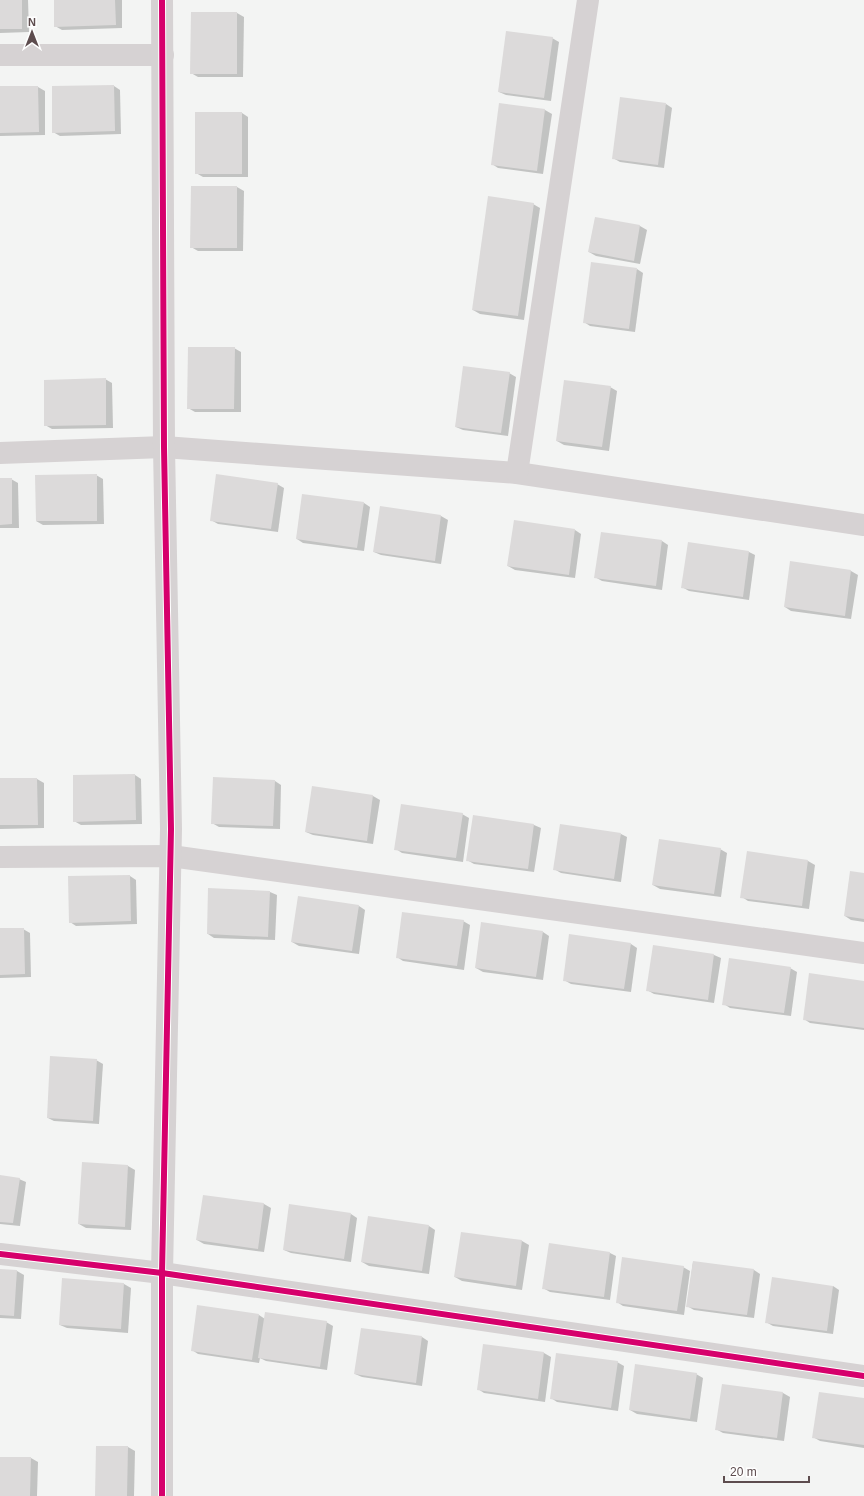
<svg xmlns="http://www.w3.org/2000/svg" width="864" height="1496" font-family="Helvetica,sans-serif">
  <style>
    .shadow { fill: #0003 }
    .building { fill: #dcdada }
    .lines { fill: none; stroke-linecap: round; stroke-linejoin: round }
    .minor { stroke: #d6d2d3; stroke-width: 22 }
    .cycleway-casing { stroke: #fff; stroke-width: 8 }
    .cycleway { stroke: #d6006c; stroke-width: 6 }
  </style>
  <rect width="100%" height="100%" fill="#f3f4f3"/>
  <!-- shadow -->
  <g class="shadow">
    <path d="M 0,0 L 28,0 L 29,32 L 0,33 Z"/>
    <path d="M 55,0 L 122,0 L 122,28 L 62,30 L 55,26 Z"/>
    <path d="M 237,13 L 244,17 L 243,77 L 198,77 L 191,73 Z"/>
    <path d="M 552,38 L 559,42 L 551,101 L 506,95 L 499,92 Z"/>
    <path d="M 114,86 L 120,90 L 121,134 L 60,136 L 53,132 Z"/>
    <path d="M 0,87 L 38,87 L 45,91 L 45,135 L 0,136 Z"/>
    <path d="M 500,104 L 545,110 L 552,114 L 543,174 L 498,168 L 492,164 Z"/>
    <path d="M 666,104 L 672,108 L 664,168 L 620,162 L 613,158 Z"/>
    <path d="M 242,113 L 248,117 L 248,177 L 203,177 L 196,173 Z"/>
    <path d="M 237,187 L 244,191 L 243,251 L 198,251 L 191,247 Z"/>
    <path d="M 533,204 L 540,208 L 524,320 L 480,314 L 473,310 Z"/>
    <path d="M 596,218 L 640,226 L 647,230 L 640,264 L 596,256 L 589,252 Z"/>
    <path d="M 637,269 L 643,273 L 635,332 L 590,326 L 584,322 Z"/>
    <path d="M 234,348 L 241,352 L 241,412 L 195,412 L 188,408 Z"/>
    <path d="M 509,373 L 516,377 L 508,436 L 463,430 L 456,427 Z"/>
    <path d="M 105,379 L 112,383 L 113,428 L 52,429 L 45,425 Z"/>
    <path d="M 610,387 L 617,391 L 609,451 L 564,445 L 557,441 Z"/>
    <path d="M 96,475 L 103,479 L 104,524 L 43,525 L 36,521 Z"/>
    <path d="M 0,479 L 11,479 L 18,483 L 19,528 L 0,528 Z"/>
    <path d="M 277,484 L 284,488 L 278,532 L 218,524 L 211,520 Z"/>
    <path d="M 364,503 L 370,507 L 364,551 L 303,543 L 297,539 Z"/>
    <path d="M 381,507 L 441,516 L 448,520 L 441,564 L 381,555 L 374,552 Z"/>
    <path d="M 575,530 L 581,534 L 575,578 L 515,570 L 508,566 Z"/>
    <path d="M 662,541 L 668,545 L 662,590 L 602,581 L 595,577 Z"/>
    <path d="M 749,552 L 755,555 L 749,600 L 689,591 L 682,587 Z"/>
    <path d="M 791,562 L 851,571 L 858,575 L 851,619 L 791,611 L 785,607 Z"/>
    <path d="M 135,775 L 141,779 L 142,824 L 81,825 L 74,821 Z"/>
    <path d="M 0,779 L 37,779 L 44,783 L 44,828 L 0,829 Z"/>
    <path d="M 275,781 L 281,785 L 280,829 L 219,827 L 212,823 Z"/>
    <path d="M 313,787 L 373,796 L 380,800 L 373,844 L 313,835 L 306,832 Z"/>
    <path d="M 462,814 L 469,818 L 463,862 L 402,853 L 396,849 Z"/>
    <path d="M 474,816 L 534,825 L 541,828 L 534,872 L 474,864 L 467,860 Z"/>
    <path d="M 621,834 L 627,837 L 621,882 L 561,873 L 554,869 Z"/>
    <path d="M 720,849 L 727,853 L 721,897 L 660,889 L 653,885 Z"/>
    <path d="M 748,853 L 808,861 L 815,865 L 809,909 L 748,901 L 742,897 Z"/>
    <path d="M 864,874 L 864,922 L 851,920 L 845,916 Z"/>
    <path d="M 130,876 L 136,880 L 137,924 L 76,926 L 70,922 Z"/>
    <path d="M 270,892 L 277,895 L 275,940 L 214,938 L 208,934 Z"/>
    <path d="M 359,906 L 365,910 L 359,954 L 299,946 L 292,942 Z"/>
    <path d="M 463,921 L 470,925 L 464,970 L 403,961 L 397,957 Z"/>
    <path d="M 0,929 L 23,929 L 30,933 L 31,977 L 0,978 Z"/>
    <path d="M 543,932 L 549,936 L 543,980 L 483,972 L 476,968 Z"/>
    <path d="M 631,944 L 637,948 L 631,992 L 571,984 L 564,980 Z"/>
    <path d="M 654,946 L 714,955 L 721,958 L 714,1003 L 654,994 L 647,990 Z"/>
    <path d="M 790,968 L 797,972 L 791,1016 L 730,1008 L 724,1004 Z"/>
    <path d="M 864,982 L 864,1030 L 810,1023 L 804,1019 Z"/>
    <path d="M 96,1060 L 103,1064 L 99,1124 L 54,1121 L 48,1118 Z"/>
    <path d="M 83,1164 L 128,1166 L 135,1170 L 131,1230 L 86,1228 L 79,1224 Z"/>
    <path d="M 0,1176 L 19,1179 L 26,1182 L 20,1226 L 0,1224 Z"/>
    <path d="M 204,1196 L 264,1204 L 271,1208 L 264,1252 L 204,1244 L 197,1240 Z"/>
    <path d="M 351,1214 L 357,1218 L 351,1262 L 291,1253 L 284,1250 Z"/>
    <path d="M 429,1226 L 435,1230 L 429,1274 L 369,1266 L 362,1262 Z"/>
    <path d="M 462,1233 L 522,1241 L 529,1245 L 522,1290 L 462,1281 L 455,1277 Z"/>
    <path d="M 610,1253 L 616,1256 L 610,1300 L 550,1292 L 543,1288 Z"/>
    <path d="M 693,1262 L 754,1270 L 760,1274 L 754,1318 L 694,1310 L 687,1306 Z"/>
    <path d="M 683,1267 L 690,1271 L 684,1315 L 623,1306 L 617,1302 Z"/>
    <path d="M 0,1270 L 17,1271 L 24,1275 L 21,1319 L 0,1318 Z"/>
    <path d="M 63,1280 L 124,1284 L 131,1288 L 128,1333 L 67,1328 L 60,1325 Z"/>
    <path d="M 833,1286 L 839,1290 L 833,1334 L 773,1326 L 766,1322 Z"/>
    <path d="M 259,1315 L 265,1319 L 326,1322 L 333,1326 L 327,1370 L 266,1361 L 260,1358 L 259,1363 L 198,1354 L 192,1350 Z"/>
    <path d="M 422,1337 L 428,1341 L 422,1386 L 362,1377 L 355,1374 Z"/>
    <path d="M 484,1345 L 544,1353 L 551,1357 L 545,1402 L 484,1393 L 478,1389 Z"/>
    <path d="M 617,1362 L 624,1366 L 618,1411 L 557,1402 L 551,1398 Z"/>
    <path d="M 696,1374 L 703,1378 L 697,1422 L 637,1414 L 630,1410 Z"/>
    <path d="M 723,1385 L 783,1393 L 790,1397 L 784,1441 L 723,1433 L 716,1429 Z"/>
    <path d="M 864,1399 L 864,1448 L 820,1441 L 813,1437 Z"/>
    <path d="M 97,1447 L 128,1447 L 135,1451 L 134,1496 L 96,1496 Z"/>
    <path d="M 0,1458 L 31,1458 L 38,1462 L 37,1496 L 0,1496 Z"/>
  </g>
  <!-- building -->
  <g class="building">
    <rect x="0" y="0" width="22" height="29"/>
    <path d="M 54,0 L 115,0 L 116,25 L 54,27 Z"/>
    <path d="M 191,12 L 237,12 L 237,74 L 190,74 Z"/>
    <path d="M 506,31 L 553,37 L 544,98 L 498,92 Z"/>
    <path d="M 114,85 L 115,131 L 52,133 L 52,86 Z"/>
    <path d="M 0,86 L 38,86 L 39,132 L 0,133 Z"/>
    <path d="M 620,97 L 666,103 L 658,165 L 612,159 Z"/>
    <path d="M 499,103 L 545,109 L 537,171 L 491,165 Z"/>
    <rect x="195" y="112" width="47" height="62"/>
    <path d="M 191,186 L 237,186 L 237,248 L 190,248 Z"/>
    <path d="M 488,196 L 534,203 L 518,316 L 472,310 Z"/>
    <path d="M 595,217 L 640,225 L 634,261 L 588,252 Z"/>
    <path d="M 591,262 L 637,268 L 629,329 L 583,323 Z"/>
    <path d="M 188,347 L 235,347 L 234,409 L 187,409 Z"/>
    <path d="M 463,366 L 510,372 L 501,433 L 455,427 Z"/>
    <path d="M 106,378 L 106,425 L 44,426 L 44,380 Z"/>
    <path d="M 564,380 L 611,386 L 602,447 L 556,441 Z"/>
    <path d="M 97,474 L 97,521 L 36,521 L 35,475 Z"/>
    <path d="M 216,474 L 278,483 L 271,529 L 210,521 Z"/>
    <path d="M 0,478 L 12,478 L 12,524 L 0,525 Z"/>
    <path d="M 302,494 L 364,502 L 357,548 L 296,539 Z"/>
    <path d="M 380,506 L 441,515 L 435,561 L 373,552 Z"/>
    <path d="M 514,520 L 575,529 L 569,575 L 507,566 Z"/>
    <path d="M 601,532 L 662,540 L 656,586 L 594,578 Z"/>
    <path d="M 688,542 L 749,551 L 743,597 L 681,588 Z"/>
    <path d="M 790,561 L 851,570 L 845,616 L 784,607 Z"/>
    <path d="M 135,774 L 136,820 L 73,822 L 73,775 Z"/>
    <path d="M 213,777 L 275,780 L 273,826 L 211,824 Z"/>
    <path d="M 0,778 L 37,778 L 38,825 L 0,825 Z"/>
    <path d="M 312,786 L 373,795 L 367,841 L 305,832 Z"/>
    <path d="M 401,804 L 463,813 L 456,858 L 394,850 Z"/>
    <path d="M 473,815 L 534,824 L 528,869 L 466,861 Z"/>
    <path d="M 560,824 L 621,833 L 614,879 L 553,870 Z"/>
    <path d="M 659,839 L 721,848 L 714,894 L 652,885 Z"/>
    <path d="M 747,851 L 808,860 L 802,906 L 740,898 Z"/>
    <path d="M 850,871 L 864,873 L 864,919 L 844,916 Z"/>
    <path d="M 130,875 L 131,921 L 69,923 L 68,876 Z"/>
    <path d="M 208,888 L 270,891 L 268,937 L 207,934 Z"/>
    <path d="M 298,896 L 359,905 L 352,951 L 291,942 Z"/>
    <path d="M 402,912 L 464,920 L 457,966 L 396,958 Z"/>
    <path d="M 481,922 L 543,931 L 536,977 L 475,968 Z"/>
    <path d="M 0,928 L 24,928 L 25,974 L 0,975 Z"/>
    <path d="M 569,934 L 631,943 L 624,989 L 563,981 Z"/>
    <path d="M 653,945 L 714,954 L 708,1000 L 646,991 Z"/>
    <path d="M 729,958 L 791,967 L 784,1013 L 722,1005 Z"/>
    <path d="M 809,973 L 864,981 L 864,1028 L 803,1020 Z"/>
    <path d="M 50,1056 L 97,1059 L 93,1121 L 47,1118 Z"/>
    <path d="M 82,1162 L 128,1165 L 125,1227 L 78,1224 Z"/>
    <path d="M 0,1175 L 20,1178 L 13,1223 L 0,1222 Z"/>
    <path d="M 203,1195 L 264,1203 L 258,1249 L 196,1240 Z"/>
    <path d="M 289,1204 L 351,1213 L 344,1259 L 283,1250 Z"/>
    <path d="M 368,1216 L 429,1225 L 422,1271 L 361,1262 Z"/>
    <path d="M 461,1232 L 522,1240 L 516,1286 L 454,1277 Z"/>
    <path d="M 549,1243 L 610,1252 L 604,1297 L 542,1289 Z"/>
    <path d="M 622,1257 L 684,1266 L 677,1311 L 616,1303 Z"/>
    <path d="M 693,1261 L 754,1269 L 747,1315 L 686,1307 Z"/>
    <path d="M 0,1269 L 17,1270 L 14,1316 L 0,1315 Z"/>
    <path d="M 772,1277 L 833,1286 L 827,1331 L 765,1323 Z"/>
    <path d="M 62,1278 L 124,1283 L 121,1329 L 59,1325 Z"/>
    <path d="M 197,1305 L 259,1314 L 252,1360 L 191,1351 Z"/>
    <path d="M 265,1312 L 327,1321 L 320,1367 L 258,1358 Z"/>
    <path d="M 361,1328 L 422,1336 L 416,1383 L 354,1374 Z"/>
    <path d="M 483,1344 L 544,1352 L 538,1399 L 477,1390 Z"/>
    <path d="M 556,1353 L 618,1361 L 611,1408 L 550,1399 Z"/>
    <path d="M 635,1364 L 697,1373 L 690,1419 L 629,1410 Z"/>
    <path d="M 722,1384 L 783,1392 L 777,1438 L 715,1430 Z"/>
    <path d="M 819,1392 L 864,1398 L 864,1445 L 812,1438 Z"/>
    <path d="M 96,1446 L 128,1446 L 127,1496 L 95,1496 Z"/>
    <path d="M 0,1457 L 31,1457 L 30,1496 L 0,1496 Z"/>
  </g>
  <g class="lines">
    <!-- minor -->
    <g class="minor">
      <path d="M 0,55 L 163,55"/>
      <path d="M 0,453 L 164,447 L 517,473 L 864,525"/>
      <path d="M 517,473 L 588,0"/>
      <path d="M 0,857 L 171,856 L 864,953"/>
      <path d="M 0,1254 L 162,1273 L 864,1376"/>
      <path d="M 162,1496 L 162,1273 L 171,829 L 164,447 L 162,0"/>
    </g>
    <!-- cycleway casing -->
    <g class="cycleway-casing">
      <g id="cycleway">
        <path d="M 0,1254 L 162,1273 L 864,1376"/>
        <path d="M 162,1496 L 162,1273 L 171,829 L 164,447 L 162,0"/>
      </g>
    </g>
    <!-- cycleway -->
    <use href="#cycleway" class="cycleway"/>
  </g>
  <!-- north arrow -->
  <g transform="translate(32 32)" stroke="#ffffff" stroke-width="3" paint-order="stroke">
  <path d="M0-3L7 15L0 10L-7 15Z" fill="#5d4c4e"/>
  <text y="-6" font-size="11" font-weight="bold" text-anchor="middle" fill="#5d4c4e">N</text>
  </g>
  <!-- scale -->
  <path d="M724 1476v6h85v-6" fill="none" stroke="#5d4c4e" stroke-width="2"/>
  <text x="730" y="1476" font-size="12" fill="#5d4c4e" stroke="#ffffff" stroke-width="3" paint-order="stroke">20 m</text>
</svg>
